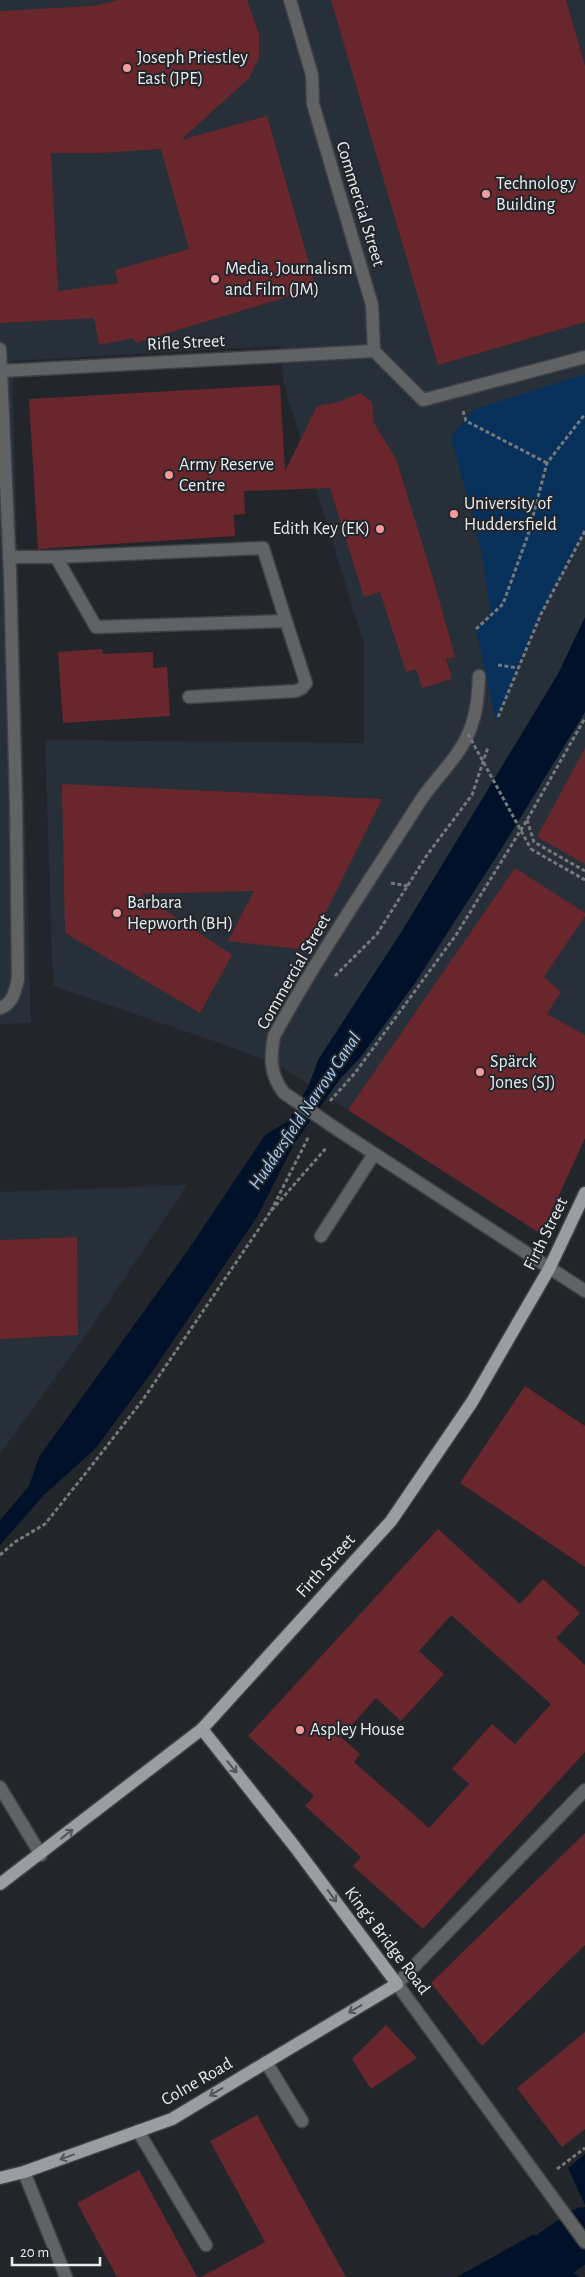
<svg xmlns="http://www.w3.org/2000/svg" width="585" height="2277" font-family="'Alegreya Sans',sans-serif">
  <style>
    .built { fill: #272f39 }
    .green { fill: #07315a }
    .water { fill: #001129 }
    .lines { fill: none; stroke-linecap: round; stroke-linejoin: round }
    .river { stroke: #001129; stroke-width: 52 }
    .building { fill: #69262c; fill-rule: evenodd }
    .minor-casing { stroke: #3e4246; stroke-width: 15 }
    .major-casing { stroke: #3e4246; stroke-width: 15 }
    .path { stroke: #75797c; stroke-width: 3; stroke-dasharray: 4 2.5; stroke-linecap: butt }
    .minor { stroke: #606264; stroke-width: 12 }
    .major { stroke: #9a9ea3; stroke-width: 12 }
    .minor-bridge-casing { stroke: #3e4246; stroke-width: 15; stroke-linecap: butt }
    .path-bridge { stroke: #75797c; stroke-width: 3; stroke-dasharray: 4 2.5; stroke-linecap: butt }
    .minor-bridge { stroke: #606264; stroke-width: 12 }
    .oneway { stroke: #52565a }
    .poi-dot { fill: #f59b9d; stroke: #22262a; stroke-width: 2 }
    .labels { text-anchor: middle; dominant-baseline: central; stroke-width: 4; stroke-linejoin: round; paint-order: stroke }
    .poi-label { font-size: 18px; fill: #e9ecef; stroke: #22262a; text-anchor: start }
    .street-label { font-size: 18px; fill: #e9ecef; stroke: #22262a }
    .water-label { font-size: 19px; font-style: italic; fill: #a6ccf9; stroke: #22262a }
  </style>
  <rect width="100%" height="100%" fill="#22262a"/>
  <!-- built -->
  <g class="built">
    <path d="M 0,0 L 585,0 L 585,1138 L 541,1234 L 283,1068 L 231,1047 L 53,986 L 45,740 L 364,743 L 364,644 L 284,385 L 280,346 L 12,361 L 31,1023 L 0,1024 Z"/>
    <path d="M 187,1185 L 90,1329 L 0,1454 L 0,1192 Z"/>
  </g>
  <!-- green -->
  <path class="green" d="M 585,374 L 585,531 L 541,614 L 496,721 L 476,629 L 491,615 L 482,553 L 451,437 L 473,410 Z"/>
  <!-- water -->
  <g class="water">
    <path d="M 585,617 L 585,712 L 500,851 L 415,983 L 360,1058 L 340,1079 L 294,1144 L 257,1217 L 154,1369 L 96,1448 L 44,1495 L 0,1545 L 0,1520 L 29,1486 L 39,1457 L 186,1253 L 265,1135 L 287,1122 L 308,1087 L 318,1060 L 402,931 L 558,674 Z"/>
    <path d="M 585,2154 L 585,2205 L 568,2168 Z"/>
    <path d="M 534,2234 L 579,2277 L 457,2277 Z"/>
  </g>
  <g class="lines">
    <!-- river -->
    <path class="river" d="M 522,2277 L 585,2233"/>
  </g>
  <!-- building -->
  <g class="building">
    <path d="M 119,0 L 247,0 L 259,34 L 259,58 L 249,78 L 181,140 L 267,116 L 316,288 L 136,343 L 134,338 L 99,345 L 94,318 L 0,323 L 0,11 L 93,6 ZM 161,149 L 189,249 L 115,270 L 118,283 L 58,291 L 51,153 L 100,153 Z"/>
    <path d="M 331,0 L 566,0 L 585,66 L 585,322 L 438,365 Z"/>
    <path d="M 280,385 L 285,471 L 317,406 L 339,402 L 360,393 L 372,402 L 374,423 L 396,459 L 433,578 L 455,657 L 446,659 L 452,679 L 422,688 L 416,669 L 406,672 L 380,592 L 364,597 L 330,488 L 244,491 L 245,514 L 234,515 L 235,536 L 38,549 L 29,399 Z"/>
    <path d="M 102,649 L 103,654 L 153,652 L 153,668 L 167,667 L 170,716 L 63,723 L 58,652 Z"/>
    <path d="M 585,748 L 585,864 L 537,837 Z"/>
    <path d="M 62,784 L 382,799 L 307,950 L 228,941 L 254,891 L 141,894 L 232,955 L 200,1013 L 65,933 Z"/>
    <path d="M 515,868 L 585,913 L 585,916 L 544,977 L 561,992 L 547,1014 L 585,1035 L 585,1138 L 541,1234 L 348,1110 Z"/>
    <path d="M 77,1237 L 78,1335 L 0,1339 L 0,1240 Z"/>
    <path d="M 525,1386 L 585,1426 L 585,1567 L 460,1483 Z"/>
    <path d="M 438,1529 L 520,1604 L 543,1579 L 580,1613 L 556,1638 L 585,1665 L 585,1752 L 423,1929 L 353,1866 L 361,1857 L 305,1806 L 314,1796 L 248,1736 ZM 451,1615 L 551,1704 L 515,1744 L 492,1724 L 452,1769 L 469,1784 L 429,1828 L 354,1762 L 360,1754 L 341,1737 L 376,1698 L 401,1721 L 444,1674 L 419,1651 Z"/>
    <path d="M 585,1833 L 585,1945 L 482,2046 L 431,1983 Z"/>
    <path d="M 386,2025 L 417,2058 L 371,2089 L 352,2059 Z"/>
    <path d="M 585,2032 L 585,2129 L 562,2147 L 517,2088 Z"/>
    <path d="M 257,2115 L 346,2277 L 201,2277 L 265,2242 L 210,2141 Z"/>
    <path d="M 139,2170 L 197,2277 L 117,2277 L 77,2203 Z"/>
  </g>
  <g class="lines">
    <!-- minor casing -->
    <g class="minor-casing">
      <g id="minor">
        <path d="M 290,0 L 312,75 L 313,104 L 372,305 L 374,351 L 423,400 L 585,357"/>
        <path d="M 0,349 L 10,573 L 16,805 L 18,979 C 15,991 13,1004 0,1008"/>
        <path d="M 1,371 L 374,351"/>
        <path d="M 9,557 L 56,557 L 263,548 L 286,621 L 96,627 L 56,557"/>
        <path d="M 189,697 L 296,691 L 302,688 L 306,683 L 286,621"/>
        <path d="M 284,1093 C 270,1075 270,1059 274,1036 C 318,956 370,880 419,803 C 434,779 458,759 469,732 C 477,713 478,696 479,676"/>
        <path d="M 341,1132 L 585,1291"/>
        <path d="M 321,1236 L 374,1154"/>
        <path d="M 0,1787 L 41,1855"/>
        <path d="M 585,1790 L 397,1984 L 585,2242"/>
        <path d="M 266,2062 L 302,2121"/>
        <path d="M 138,2131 L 206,2245"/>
        <path d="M 24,2172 L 66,2277"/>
      </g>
    </g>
    <!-- major casing -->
    <g class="major-casing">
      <g id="major">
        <path d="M 0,1884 L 202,1729 L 391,1521 L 472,1402 L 549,1269 L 585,1193"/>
        <path d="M 0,2178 L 24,2172 L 172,2119 L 397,1984 L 295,1847 L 202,1729"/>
      </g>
    </g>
    <!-- path -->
    <g class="path">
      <path d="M 463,411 L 466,421 L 547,463"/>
      <path d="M 476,629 L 503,604 L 528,535 L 547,463 L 585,414"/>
      <path d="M 498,665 L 518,668"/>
      <path d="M 498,717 L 541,614 L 585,531"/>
      <path d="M 527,820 L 534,842 L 585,871"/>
      <path d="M 531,849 L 585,880"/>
      <path d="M 391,883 L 408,886"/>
      <path d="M 335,976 L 377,934 L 427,855 L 472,795 L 488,747"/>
      <path d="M 330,1101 L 355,1073 L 456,935 L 527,820 L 585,718"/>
      <path d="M 271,1211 L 309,1136"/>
      <path d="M 0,1555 L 15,1542 L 45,1524 L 89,1469 L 142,1401 L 271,1211 L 327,1147"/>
      <path d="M 557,2169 L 585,2148"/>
    </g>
    <!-- minor -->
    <use href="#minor" class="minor"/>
    <!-- major -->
    <use href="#major" class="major"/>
    <!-- minor-bridge casing -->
    <g class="minor-bridge-casing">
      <path id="minor-bridge" d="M 284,1093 L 341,1132"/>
    </g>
    <!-- path-bridge -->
    <path class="path-bridge" d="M 468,734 L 531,849"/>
    <!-- minor-bridge -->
    <use href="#minor-bridge" class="minor-bridge"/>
  </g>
  <!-- one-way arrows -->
  <defs><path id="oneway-shaft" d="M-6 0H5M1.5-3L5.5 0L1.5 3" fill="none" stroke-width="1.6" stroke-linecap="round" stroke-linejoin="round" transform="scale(1.25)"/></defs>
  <g class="oneway">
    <use href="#oneway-shaft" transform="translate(232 1767) rotate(51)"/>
    <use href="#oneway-shaft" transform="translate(67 1834) rotate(-38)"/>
    <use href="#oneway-shaft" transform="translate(332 1896) rotate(54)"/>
    <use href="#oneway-shaft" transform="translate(355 2009) rotate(149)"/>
    <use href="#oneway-shaft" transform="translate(216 2092) rotate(149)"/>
    <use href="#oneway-shaft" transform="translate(67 2157) rotate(160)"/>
  </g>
  <!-- markers -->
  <g class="poi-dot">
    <circle cx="127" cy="68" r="5"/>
    <circle cx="486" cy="194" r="5"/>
    <circle cx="215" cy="279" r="5"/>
    <circle cx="169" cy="475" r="5"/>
    <circle cx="454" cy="514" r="5"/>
    <circle cx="380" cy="529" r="5"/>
    <circle cx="117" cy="913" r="5"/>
    <circle cx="480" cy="1072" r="5"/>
    <circle cx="300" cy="1730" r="5"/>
  </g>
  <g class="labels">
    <!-- poi labels -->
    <g class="poi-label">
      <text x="137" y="58">Joseph Priestley<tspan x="137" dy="21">East (JPE)</tspan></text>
      <text x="496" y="184">Technology<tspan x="496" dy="21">Building</tspan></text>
      <text x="225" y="269">Media, Journalism<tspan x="225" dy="21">and Film (JM)</tspan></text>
      <text x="179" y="465">Army Reserve<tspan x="179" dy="21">Centre</tspan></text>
      <text x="464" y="504">University of<tspan x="464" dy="21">Huddersfield</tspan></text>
      <text x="370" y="529" text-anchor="end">Edith Key (EK)</text>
      <text x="127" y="903">Barbara<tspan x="127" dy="21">Hepworth (BH)</tspan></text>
      <text x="490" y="1062">Spärck<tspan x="490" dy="21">Jones (SJ)</tspan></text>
      <text x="310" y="1730">Aspley House</text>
    </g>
    <!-- street labels -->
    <g class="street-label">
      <text transform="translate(360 204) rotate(73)">Commercial Street</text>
      <text transform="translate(186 343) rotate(-3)">Rifle Street</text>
      <text transform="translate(294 972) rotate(-60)">Commercial Street</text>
      <text transform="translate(546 1234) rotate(-64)">Firth Street</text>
      <text transform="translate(326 1566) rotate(-48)">Firth Street</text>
      <text transform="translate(387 1941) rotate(53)">King's Bridge Road</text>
      <text transform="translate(197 2082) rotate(-30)">Colne Road</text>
    </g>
    <!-- water labels -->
    <g class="water-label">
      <text transform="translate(305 1111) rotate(-56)">Huddersfield Narrow Canal</text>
    </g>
  </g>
  <!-- scale -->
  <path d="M12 2257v8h88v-8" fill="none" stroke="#e9ecef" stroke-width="2.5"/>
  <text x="20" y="2257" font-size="15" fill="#e9ecef" stroke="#22262a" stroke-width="4" paint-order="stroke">20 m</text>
</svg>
